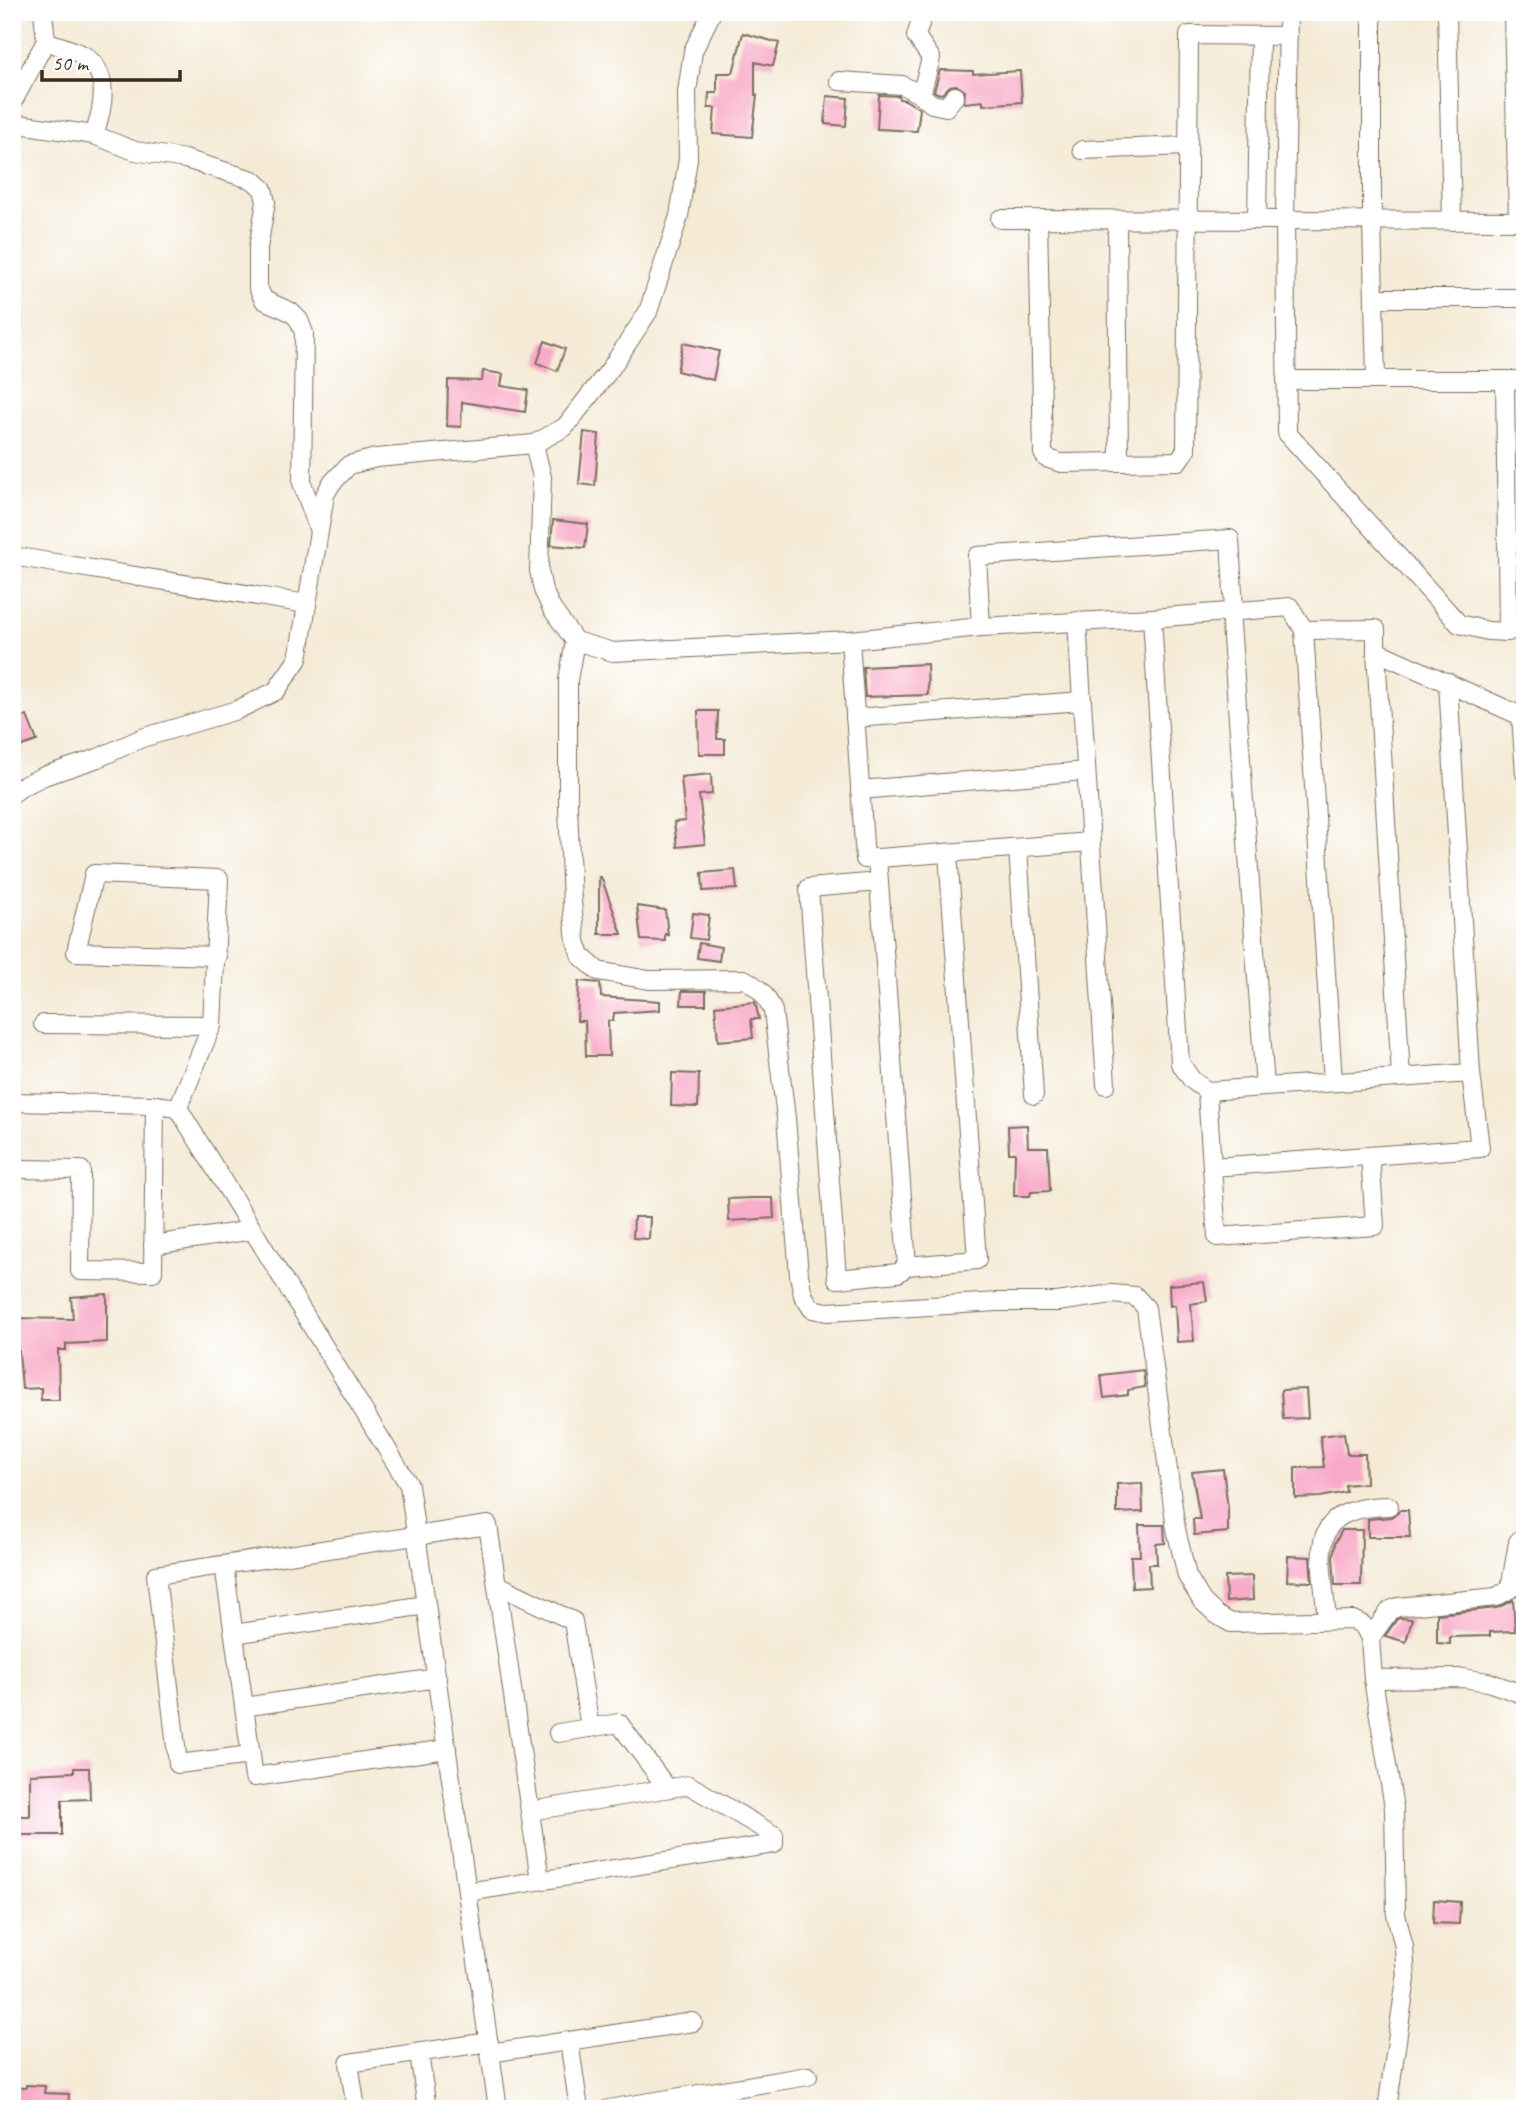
<svg xmlns="http://www.w3.org/2000/svg" width="1537" height="2121" font-family="Caveat,sans-serif">
  <style>
    .building { fill: #f8a9c7 }
    .lines { fill: none; stroke-linecap: round; stroke-linejoin: round }
    .minor-casing { stroke: #7c6d5e; stroke-width: 20 }
    .minor { stroke: #fff; stroke-width: 18 }
  </style>
  <rect width="100%" height="100%" fill="#fff"/>
  <filter id="ink" filterUnits="userSpaceOnUse"><feTurbulence type="fractalNoise" baseFrequency=".0143" numOctaves="2"/><feDisplacementMap in="SourceGraphic" scale="14" xChannelSelector="R" yChannelSelector="G"/><feConvolveMatrix kernelMatrix="1 2 1 2 8 2 1 2 1" color-interpolation-filters="sRGB"/></filter>
  <filter id="wash" filterUnits="userSpaceOnUse"><feTurbulence type="fractalNoise" baseFrequency=".00686" numOctaves="4" result="noise"/><feDisplacementMap in="SourceGraphic" scale="28" xChannelSelector="R" yChannelSelector="G"/><feGaussianBlur stdDeviation="1.57" result="paint"/><feColorMatrix in="noise" values="0 0 0 0 0 0 0 0 0 0 0 0 0 0 0 0 0 1.4 0 .05"/><feComposite in="paint" operator="in"/></filter>
  <g filter="url(#wash)">
    <rect width="100%" height="100%" fill="#f4ead5"/>
    <g id="blocks">
      <!-- building -->
      <g class="building">
        <path d="M 743,33 L 779,43 L 773,66 L 755,62 L 755,95 L 757,95 L 752,137 L 713,134 L 715,108 L 708,108 L 709,93 L 717,93 L 717,73 L 733,73 Z"/>
        <path d="M 940,70 L 973,71 L 973,74 L 1020,71 L 1022,102 L 983,105 L 983,101 L 964,103 L 965,91 L 956,85 L 950,86 L 942,94 L 937,93 L 934,91 Z"/>
        <path d="M 879,95 L 899,96 L 899,99 L 905,100 L 920,109 L 917,131 L 877,129 Z"/>
        <path d="M 827,96 L 848,98 L 846,126 L 825,124 Z"/>
        <path d="M 545,341 L 565,349 L 557,371 L 537,363 Z"/>
        <path d="M 683,343 L 719,351 L 713,380 L 677,371 Z"/>
        <path d="M 483,371 L 503,374 L 501,386 L 528,390 L 525,412 L 462,402 L 461,427 L 447,426 L 448,380 L 482,381 Z"/>
        <path d="M 584,432 L 599,434 L 595,486 L 579,484 Z"/>
        <path d="M 553,520 L 588,524 L 585,548 L 551,545 Z"/>
        <path d="M 927,664 L 928,695 L 865,697 L 863,667 Z"/>
        <path d="M 698,711 L 718,711 L 717,739 L 725,739 L 725,754 L 699,754 Z"/>
        <path d="M 27,716 L 37,741 L 19,747 L 12,728 L 12,722 Z"/>
        <path d="M 711,774 L 712,794 L 699,795 L 705,844 L 677,847 L 674,822 L 685,821 L 681,777 Z"/>
        <path d="M 735,870 L 737,889 L 703,891 L 702,873 Z"/>
        <path d="M 599,877 L 601,877 L 622,934 L 599,934 Z"/>
        <path d="M 637,906 L 665,910 L 668,935 L 665,934 L 665,941 L 641,940 Z"/>
        <path d="M 693,913 L 709,915 L 706,940 L 690,938 Z"/>
        <path d="M 699,943 L 721,947 L 719,961 L 697,958 Z"/>
        <path d="M 579,981 L 600,983 L 601,997 L 660,1001 L 660,1010 L 614,1013 L 613,1021 L 608,1021 L 609,1056 L 586,1056 L 585,1021 L 577,1021 Z"/>
        <path d="M 682,991 L 706,991 L 706,1005 L 681,1005 Z"/>
        <path d="M 755,1002 L 759,1019 L 751,1019 L 753,1038 L 718,1041 L 715,1006 Z"/>
        <path d="M 672,1073 L 699,1074 L 698,1107 L 671,1106 Z"/>
        <path d="M 1027,1125 L 1028,1147 L 1048,1147 L 1050,1191 L 1031,1192 L 1030,1196 L 1014,1196 L 1015,1153 L 1009,1153 L 1008,1126 Z"/>
        <path d="M 751,1198 L 773,1198 L 774,1218 L 729,1221 L 728,1199 Z"/>
        <path d="M 634,1217 L 650,1217 L 649,1239 L 633,1238 Z"/>
        <path d="M 1204,1282 L 1207,1301 L 1191,1304 L 1194,1341 L 1177,1342 L 1175,1305 L 1170,1306 L 1169,1285 Z"/>
        <path d="M 107,1294 L 107,1342 L 66,1344 L 66,1350 L 58,1350 L 59,1400 L 41,1400 L 41,1388 L 22,1389 L 19,1351 L 12,1351 L 12,1318 L 73,1319 L 71,1297 Z"/>
        <path d="M 1143,1370 L 1145,1387 L 1128,1390 L 1128,1395 L 1104,1398 L 1101,1375 Z"/>
        <path d="M 1306,1389 L 1308,1418 L 1283,1419 L 1281,1390 Z"/>
        <path d="M 1344,1433 L 1347,1454 L 1365,1454 L 1366,1483 L 1345,1485 L 1346,1492 L 1320,1497 L 1295,1498 L 1295,1468 L 1324,1467 L 1320,1436 Z"/>
        <path d="M 1223,1469 L 1228,1508 L 1228,1532 L 1194,1535 L 1193,1519 L 1200,1519 L 1192,1472 Z"/>
        <path d="M 1142,1483 L 1143,1512 L 1117,1513 L 1117,1484 Z"/>
        <path d="M 1400,1510 L 1408,1510 L 1410,1537 L 1368,1537 L 1368,1519 L 1391,1517 Z"/>
        <path d="M 1139,1525 L 1164,1525 L 1165,1543 L 1156,1544 L 1157,1564 L 1149,1564 L 1150,1587 L 1132,1588 L 1131,1556 L 1140,1556 Z"/>
        <path d="M 1342,1530 L 1362,1530 L 1361,1585 L 1335,1585 L 1333,1557 L 1335,1543 Z"/>
        <path d="M 1288,1556 L 1310,1557 L 1312,1582 L 1287,1581 Z"/>
        <path d="M 1252,1576 L 1253,1600 L 1226,1602 L 1225,1577 Z"/>
        <path d="M 1513,1600 L 1515,1631 L 1490,1632 L 1490,1636 L 1450,1637 L 1450,1644 L 1437,1643 L 1437,1614 L 1497,1608 Z"/>
        <path d="M 1401,1618 L 1412,1619 L 1406,1642 L 1385,1636 L 1397,1619 Z"/>
        <path d="M 74,1768 L 89,1768 L 90,1799 L 62,1800 L 62,1835 L 12,1835 L 12,1816 L 30,1816 L 30,1774 L 74,1772 Z"/>
        <path d="M 1434,1900 L 1460,1902 L 1459,1924 L 1433,1923 Z"/>
        <path d="M 26,2085 L 45,2086 L 44,2093 L 69,2094 L 68,2109 L 12,2109 L 12,2087 L 26,2088 Z"/>
      </g>
    </g>
  </g>
  <g filter="url(#ink)">
    <use href="#blocks" fill-opacity="0" stroke="#7c6d5e" stroke-width="2"/>
    <g class="lines">
      <!-- minor casing -->
      <g class="minor-casing">
        <g id="minor">
          <path d="M 1288,12 L 1285,220 L 1287,433 L 1459,624 L 1488,631 L 1508,632 L 1505,380"/>
          <path d="M 1372,12 L 1372,221 L 1376,379"/>
          <path d="M 1447,12 L 1452,221"/>
          <path d="M 1513,12 L 1518,221"/>
          <path d="M 839,81 L 902,85 L 921,95 L 931,58 L 916,36 L 924,12"/>
          <path d="M 921,95 L 932,104 L 946,107 L 955,96"/>
          <path d="M 12,103 L 46,41 L 43,12"/>
          <path d="M 12,123 L 94,135 C 103,109 112,73 83,55 C 72,49 58,46 46,41"/>
          <path d="M 94,135 L 135,151 L 185,159 L 253,180 L 263,189 L 266,202 L 258,248 L 258,288 L 264,300 L 291,312 L 299,320 L 304,333 L 302,483 L 319,531"/>
          <path d="M 1082,150 L 1187,146"/>
          <path d="M 1000,219 L 1525,221"/>
          <path d="M 1038,220 L 1043,453 L 1046,458 L 1061,463 L 1178,461 L 1186,450 L 1189,35 L 1288,36"/>
          <path d="M 1117,220 L 1119,461"/>
          <path d="M 1257,220 L 1260,36"/>
          <path d="M 1374,298 L 1525,298"/>
          <path d="M 1286,380 L 1525,380"/>
          <path d="M 534,444 L 542,477 L 539,571 L 543,590 L 552,609 L 575,641 L 613,652 L 850,640 L 981,627 L 1152,618 L 1290,607 L 1304,630 L 1333,1082"/>
          <path d="M 1507,542 L 1525,541"/>
          <path d="M 12,556 L 307,604"/>
          <path d="M 1230,610 L 1265,1087"/>
          <path d="M 1152,618 L 1180,1063 L 1192,1080 L 1207,1091"/>
          <path d="M 1077,621 L 1106,1085"/>
          <path d="M 981,627 L 977,556 L 1230,539 L 1234,610"/>
          <path d="M 1304,630 L 1376,629 L 1376,651 L 1521,716 L 1525,773"/>
          <path d="M 850,640 L 865,859 L 1091,842"/>
          <path d="M 575,641 L 568,680 L 568,806 L 572,903 L 576,941 L 581,956 L 598,971 L 649,980 L 744,979 C 759,987 766,995 773,1011 L 786,1118 L 799,1275 L 803,1295 L 812,1309 L 827,1312 L 998,1302 L 1057,1302 L 1112,1294 L 1135,1296 L 1146,1308 L 1176,1529 L 1187,1576 L 1202,1601 L 1217,1615 L 1231,1623 L 1353,1620 L 1363,1625 L 1370,1638 L 1373,1679 L 1394,1808 L 1396,1914 L 1404,1947 L 1406,1979 L 1387,2109"/>
          <path d="M 1376,651 L 1401,1077"/>
          <path d="M 1448,682 L 1471,1073 L 1480,1148 L 1212,1167 L 1207,1091 L 1471,1073"/>
          <path d="M 855,718 L 1082,701"/>
          <path d="M 860,790 L 1086,771"/>
          <path d="M 12,794 L 23,786 L 44,776 L 98,758 L 142,738 L 237,710 L 276,691 L 298,659 L 325,495 L 331,484 L 349,465 L 376,458 L 534,444 L 565,427 L 611,368 L 648,312 L 679,216 L 688,159 L 687,92 L 693,51 L 712,12"/>
          <path d="M 1018,848 L 1034,1095"/>
          <path d="M 877,858 L 879,882 L 809,888 L 837,1279 L 898,1273 L 907,1266 L 977,1260 L 948,853"/>
          <path d="M 879,882 L 907,1266"/>
          <path d="M 43,1024 L 212,1025"/>
          <path d="M 12,1102 L 155,1105 L 178,1108 L 409,1485 L 498,2109"/>
          <path d="M 178,1108 L 212,1025 L 219,879 L 94,874 L 76,952 L 217,956"/>
          <path d="M 1212,1167 L 1217,1237 L 1375,1226 L 1370,1156"/>
          <path d="M 20,1169 L 81,1170 L 80,1271 L 153,1272 L 155,1105"/>
          <path d="M 153,1245 L 253,1230"/>
          <path d="M 224,1565 L 254,1777 L 447,1749"/>
          <path d="M 498,1585 L 573,1621 L 590,1728"/>
          <path d="M 1327,1620 C 1322,1556 1302,1507 1389,1506"/>
          <path d="M 234,1634 L 426,1605"/>
          <path d="M 1370,1638 L 1390,1610 L 1398,1607 L 1496,1597 L 1510,1589 L 1518,1542 L 1525,1534"/>
          <path d="M 1373,1679 L 1463,1678 L 1488,1682 L 1525,1695"/>
          <path d="M 244,1707 L 437,1678"/>
          <path d="M 558,1733 L 619,1723 L 667,1788"/>
          <path d="M 251,1755 L 178,1764 L 156,1575 L 488,1525 L 540,1880"/>
          <path d="M 467,1892 L 774,1844 L 774,1835 L 689,1785 L 530,1811"/>
          <path d="M 569,2041 L 579,2109"/>
          <path d="M 419,2053 L 427,2109"/>
          <path d="M 490,2053 L 693,2022"/>
          <path d="M 356,2109 L 349,2063 L 489,2042"/>
          <path d="M 608,2109 L 808,2076"/>
        </g>
      </g>
      <!-- minor -->
      <use href="#minor" class="minor"/>
    </g>
  </g>
  <!-- margin -->
  <rect width="1537" height="2121" fill="none" stroke="#fff" stroke-width="42"/>
  <!-- scale -->
  <path d="M42 70v10h138v-10" fill="none" stroke="#3b2a1e" stroke-width="3.5"/>
  <text x="52" y="70" font-size="21" fill="#3b2a1e" stroke="#ffffff" stroke-width="5" paint-order="stroke">50 m</text>
</svg>
